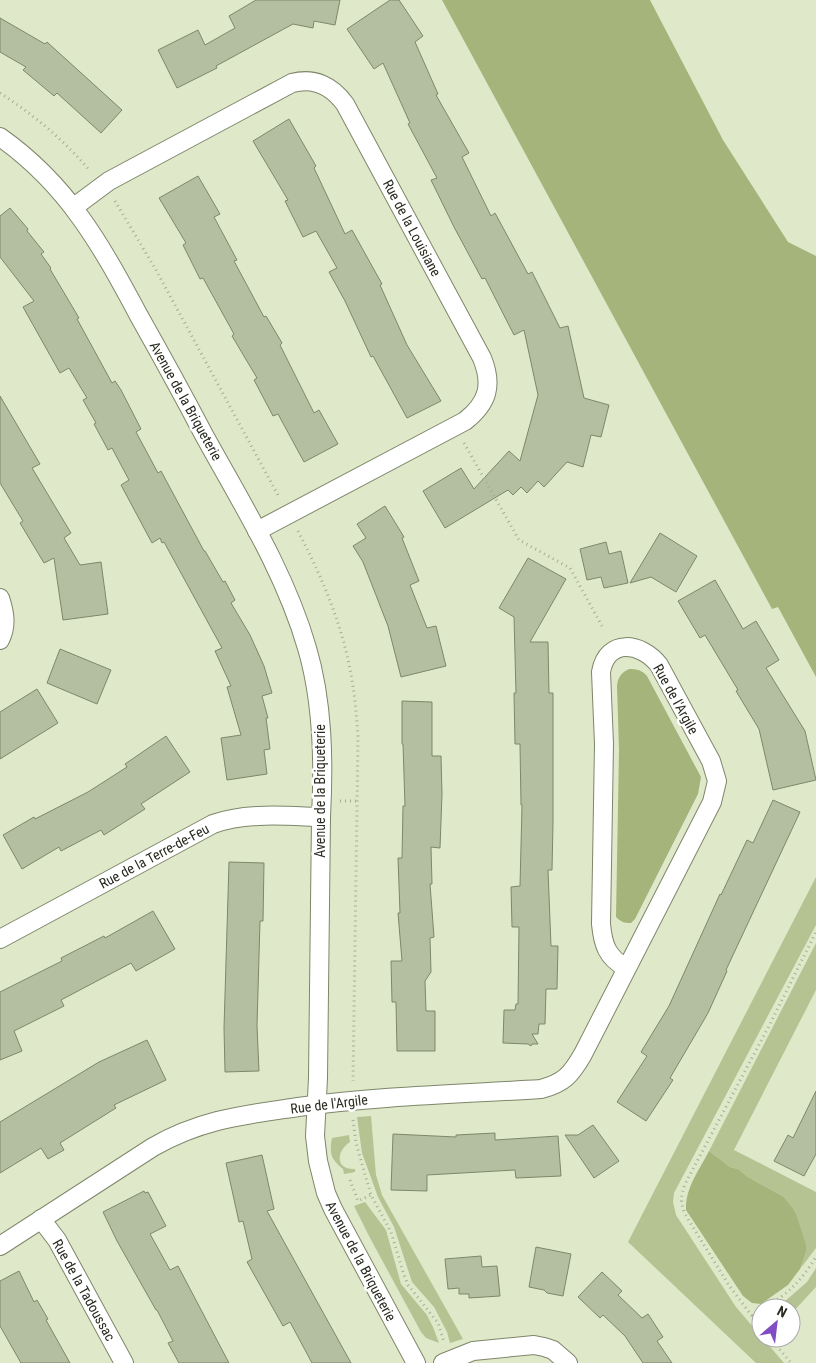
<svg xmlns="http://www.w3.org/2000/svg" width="816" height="1363" font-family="'Roboto Condensed',sans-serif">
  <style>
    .green { fill: #b5c392 }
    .forest { fill: #a4b47b }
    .building { fill: #b4bea0; stroke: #7e876a }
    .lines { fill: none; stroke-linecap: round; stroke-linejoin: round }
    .minor-casing { stroke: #7e866a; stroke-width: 20 }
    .path { stroke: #a5ad94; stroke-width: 3; stroke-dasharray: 1 4; stroke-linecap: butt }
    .minor { stroke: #fff; stroke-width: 18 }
    .labels { text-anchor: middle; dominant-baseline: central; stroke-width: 5; stroke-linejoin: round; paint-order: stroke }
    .street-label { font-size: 14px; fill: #282b20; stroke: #fff }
  </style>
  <rect width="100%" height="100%" fill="#dfe9ca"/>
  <!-- green -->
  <g class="green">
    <path d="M 816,877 L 816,925 L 674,1193 L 673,1202 L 676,1215 L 736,1307 L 784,1363 L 756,1363 L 628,1242 Z"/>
    <path d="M 816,943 L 816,990 L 734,1150 L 816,1192 L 816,1248 L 800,1269 L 806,1252 L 795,1211 L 784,1197 L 748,1177 L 738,1169 L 730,1167 L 709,1151 Z"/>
    <path d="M 371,1116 L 376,1175 L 382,1195 L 463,1339 L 450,1343 L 447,1332 L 434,1307 L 412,1282 L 394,1227 L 378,1197 L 362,1153 L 357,1117 Z"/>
    <path d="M 349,1135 L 350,1142 C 336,1151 335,1170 355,1169 L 355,1172 L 344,1174 L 343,1169 C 331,1159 329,1154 332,1138 Z"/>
    <path d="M 365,1202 L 386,1230 L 401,1284 L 427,1315 L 433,1327 L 439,1343 L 426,1338 L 421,1332 L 370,1238 L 354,1206 Z"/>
    <path d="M 816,1268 L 816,1287 L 791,1314 L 791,1308 L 777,1308 L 807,1282 Z"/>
  </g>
  <!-- forest -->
  <g class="forest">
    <path d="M 442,0 L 650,0 L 723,140 L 788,242 L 816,256 L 816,677 L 778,607 L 772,609 Z"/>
    <path d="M 629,669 C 637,669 642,670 647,676 L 701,777 L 698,794 L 635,919 L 631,923 C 624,923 621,922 616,917 L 619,750 L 617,686 C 618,677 621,673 629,669 Z"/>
    <path d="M 709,1151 L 730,1167 L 738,1169 L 748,1177 L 784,1197 L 795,1211 L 806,1245 L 806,1252 L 800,1269 L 788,1285 L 761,1304 L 752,1303 L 743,1296 L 686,1210 C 685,1188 700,1169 709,1151 Z"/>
  </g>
  <!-- building -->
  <g class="building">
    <path d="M 256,0 L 340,0 L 335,25 L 314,21 L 313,28 L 293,24 L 216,66 L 217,68 L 177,88 L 158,50 L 198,30 L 205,45 L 235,28 L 229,16 Z"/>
    <path d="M 390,0 L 399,0 L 423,36 L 415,42 L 438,94 L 436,95 L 469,153 L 462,157 L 491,216 L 495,213 L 528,274 L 532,272 L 560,328 L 568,326 L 584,398 L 609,405 L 601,437 L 591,435 L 583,467 L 567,462 L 544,487 L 538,481 L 527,493 L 521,487 L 513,495 L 508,490 L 445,528 L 423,491 L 461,468 L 474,489 L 509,451 L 520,461 L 538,395 L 524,330 L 514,335 L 485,278 L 482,279 L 454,227 L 431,180 L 437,178 L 408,124 L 410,123 L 383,63 L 374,69 L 347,29 Z"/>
    <path d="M 0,18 L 45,44 L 47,42 L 122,110 L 101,133 L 57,93 L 54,96 L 23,70 L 26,67 L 0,52 Z"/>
    <path d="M 289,119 L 316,166 L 314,168 L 345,234 L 352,230 L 382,284 L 380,285 L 407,345 L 441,401 L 407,418 L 373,356 L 371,357 L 345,301 L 329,272 L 337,268 L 316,231 L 303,237 L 285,201 L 288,200 L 253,141 Z"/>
    <path d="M 198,176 L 220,214 L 214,217 L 237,260 L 234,261 L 264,317 L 266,316 L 282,343 L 280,345 L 314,413 L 319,410 L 338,444 L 304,462 L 278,414 L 273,416 L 254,380 L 257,378 L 232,336 L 234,334 L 203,278 L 200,279 L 183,245 L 186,243 L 159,198 Z"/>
    <path d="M 10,208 L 28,229 L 27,231 L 44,252 L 41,254 L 51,268 L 50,269 L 79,318 L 77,319 L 88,339 L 112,383 L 115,381 L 121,390 L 141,429 L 136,432 L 158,473 L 161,471 L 204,551 L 205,551 L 223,582 L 225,581 L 235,600 L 231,603 L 250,635 L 264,666 L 272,693 L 262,696 L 268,718 L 266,718 L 270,749 L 264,750 L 267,774 L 227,780 L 221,738 L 241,735 L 227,687 L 231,686 L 215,651 L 222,648 L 164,542 L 162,543 L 160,538 L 152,543 L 121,485 L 129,480 L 112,448 L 108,450 L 94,424 L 96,423 L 83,400 L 87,398 L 69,368 L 60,373 L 23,307 L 34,301 L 0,257 L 0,216 Z"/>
    <path d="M 0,396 L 40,464 L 32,468 L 71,533 L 64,538 L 80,565 L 101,562 L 108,614 L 63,620 L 54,558 L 44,563 L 20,523 L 23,521 L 0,483 Z"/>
    <path d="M 385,506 L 404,537 L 402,538 L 419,581 L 410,585 L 427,628 L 436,626 L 446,666 L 401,677 L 388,626 L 363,562 L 353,546 L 366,538 L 357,524 Z"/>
    <path d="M 660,533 L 697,556 L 676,592 L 651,577 L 630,583 Z"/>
    <path d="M 606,542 L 609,554 L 621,551 L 628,583 L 604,588 L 601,577 L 587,580 L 580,549 Z"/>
    <path d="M 528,558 L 566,579 L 530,642 L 548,642 L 549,693 L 553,693 L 553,823 L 552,870 L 548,870 L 551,946 L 558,946 L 557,989 L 546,989 L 545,1024 L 539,1024 L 538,1034 L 532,1034 L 538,1044 L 532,1044 L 531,1046 L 528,1044 L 503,1043 L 504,1010 L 515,1010 L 516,1004 L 518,1004 L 519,927 L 512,927 L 511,887 L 520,886 L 522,805 L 521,805 L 520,744 L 515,744 L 514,693 L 516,693 L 514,617 L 499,608 Z"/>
    <path d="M 715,580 L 743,629 L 756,621 L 779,660 L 766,668 L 805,731 L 816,780 L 773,790 L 759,729 L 736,691 L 738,690 L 705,635 L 700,638 L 678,601 Z"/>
    <path d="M 60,649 L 111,670 L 97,704 L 47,683 Z"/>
    <path d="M 37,689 L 58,723 L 0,759 L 0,712 Z"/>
    <path d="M 402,701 L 432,702 L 432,756 L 441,756 L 442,794 L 440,848 L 431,847 L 432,884 L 430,884 L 434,937 L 430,938 L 431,972 L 425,981 L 426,1011 L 435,1011 L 435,1051 L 397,1051 L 396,1002 L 392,1002 L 391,961 L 402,961 L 398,913 L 400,913 L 398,858 L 402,858 L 403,806 L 405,806 L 403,744 L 402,744 Z"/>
    <path d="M 166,736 L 190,772 L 141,804 L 145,809 L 104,835 L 101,830 L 61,851 L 59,847 L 22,869 L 3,835 L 34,817 L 35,819 L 88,792 L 127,767 L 125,764 Z"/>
    <path d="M 773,800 L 800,812 L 726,970 L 727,971 L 708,1013 L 670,1078 L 673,1080 L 646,1121 L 617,1102 L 647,1056 L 641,1052 L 669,1006 L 720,894 L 721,895 L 747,840 L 753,843 Z"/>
    <path d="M 229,862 L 264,863 L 263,921 L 260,921 L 257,1026 L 259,1071 L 225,1072 L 224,1028 Z"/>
    <path d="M 153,911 L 175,949 L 136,971 L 131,963 L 61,1000 L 64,1006 L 14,1031 L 22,1051 L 0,1060 L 0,992 L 62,961 L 61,958 L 104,936 L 105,938 Z"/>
    <path d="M 147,1040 L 166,1080 L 114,1105 L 116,1108 L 60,1143 L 64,1150 L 48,1159 L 41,1148 L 0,1173 L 0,1122 L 99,1062 Z"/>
    <path d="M 816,1091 L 816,1154 L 804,1176 L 774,1161 L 788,1135 L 793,1138 Z"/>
    <path d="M 593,1125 L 619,1161 L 594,1178 L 565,1135 L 578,1135 Z"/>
    <path d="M 495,1133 L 495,1140 L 558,1136 L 561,1176 L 516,1178 L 515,1170 L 427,1175 L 427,1191 L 391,1190 L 393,1134 L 456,1137 L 456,1135 Z"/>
    <path d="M 262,1155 L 274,1209 L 267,1211 L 351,1363 L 312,1363 L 290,1322 L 283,1326 L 247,1262 L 252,1259 L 243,1221 L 239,1222 L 226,1163 Z"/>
    <path d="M 144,1191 L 145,1193 L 148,1192 L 166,1226 L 150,1234 L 170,1270 L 178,1266 L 229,1363 L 179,1363 L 168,1343 L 173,1341 L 157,1310 L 156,1310 L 117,1241 L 103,1212 Z"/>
    <path d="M 536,1247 L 571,1254 L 563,1296 L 547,1293 L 544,1290 L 529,1287 Z"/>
    <path d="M 481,1256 L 482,1267 L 497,1266 L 500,1296 L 469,1298 L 469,1294 L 459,1294 L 459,1288 L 448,1289 L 445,1259 Z"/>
    <path d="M 19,1271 L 34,1302 L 37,1300 L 48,1319 L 46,1320 L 70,1363 L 21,1363 L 0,1326 L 0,1281 Z"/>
    <path d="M 602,1272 L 622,1291 L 618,1295 L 642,1318 L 648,1314 L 663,1337 L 657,1341 L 672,1363 L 643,1363 L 625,1336 L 603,1315 L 600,1318 L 578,1297 Z"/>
  </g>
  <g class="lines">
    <!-- minor casing -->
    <g class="minor-casing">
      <g id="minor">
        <path d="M 0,137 C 68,185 101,245 139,316 C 161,355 183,395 204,435 C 242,504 285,572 307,648 C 323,702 324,761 321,817 L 318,1078 L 315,1136 L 318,1161 L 326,1193 L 333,1209 L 416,1363"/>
        <path d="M 74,207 L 109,181 L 292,83 C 314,77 332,86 345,104 L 482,358 C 493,385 488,403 465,421 L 257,531"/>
        <path d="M 0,598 C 5,613 7,626 0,640"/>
        <path d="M 0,939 L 213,824 C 247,812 286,816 321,817"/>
        <path d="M 41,1219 L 57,1240 L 124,1363"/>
        <path d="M 0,1246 L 153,1147 C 202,1119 244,1115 298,1107 C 379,1096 460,1094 541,1089 C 564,1083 571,1075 583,1054 L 712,802 L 717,781 L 711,761 L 659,665 C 641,642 607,638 601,672 L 604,744 L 601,924 C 603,945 607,957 626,968"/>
        <path d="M 443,1363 L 473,1351 L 534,1345 L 544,1347 L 553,1350 L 568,1363"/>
      </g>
    </g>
    <!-- path -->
    <g class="path">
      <path d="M 0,93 C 34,115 64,140 90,171"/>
      <path d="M 115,201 L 156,270 L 279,497"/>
      <path d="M 464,443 L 519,540 L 570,568 L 602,626"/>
      <path d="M 298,531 C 335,603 354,656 358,738 L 353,1081"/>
      <path d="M 340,801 L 357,801"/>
      <path d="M 353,1120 L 356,1143 L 371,1195 L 391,1232 L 404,1275 L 408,1285 L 438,1323 L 444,1342"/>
      <path d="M 350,1180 L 358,1201 L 371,1195"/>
      <path d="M 765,1308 C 790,1292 800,1282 816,1257"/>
      <path d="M 752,1316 L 761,1311"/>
      <path d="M 761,1328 L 728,1284 L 685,1214 C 680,1202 681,1196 685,1184 L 770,1024 L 816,932"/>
      <path d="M 770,1338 L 791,1363"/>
    </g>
    <!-- minor -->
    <use href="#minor" class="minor"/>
  </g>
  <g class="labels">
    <!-- street labels -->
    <g class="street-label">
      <text transform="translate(412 228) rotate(62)">Rue de la Louisiane</text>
      <text transform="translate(186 401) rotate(61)">Avenue de la Briqueterie</text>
      <text transform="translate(676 699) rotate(61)">Rue de l'Argile</text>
      <text transform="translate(320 791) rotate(-90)">Avenue de la Briqueterie</text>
      <text transform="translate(154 856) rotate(-28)">Rue de la Terre-de-Feu</text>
      <text transform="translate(329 1104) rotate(-7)">Rue de l'Argile</text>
      <text transform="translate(361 1261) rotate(62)">Avenue de la Briqueterie</text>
      <text transform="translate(84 1290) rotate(61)">Rue de la Tadoussac</text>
    </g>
  </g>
  <!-- north arrow -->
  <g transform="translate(776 1323) rotate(28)"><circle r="24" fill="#ffffff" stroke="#a9aaa6"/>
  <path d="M0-4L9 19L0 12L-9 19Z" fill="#824cc4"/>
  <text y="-8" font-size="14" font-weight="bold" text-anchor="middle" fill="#282b20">N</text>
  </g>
</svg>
